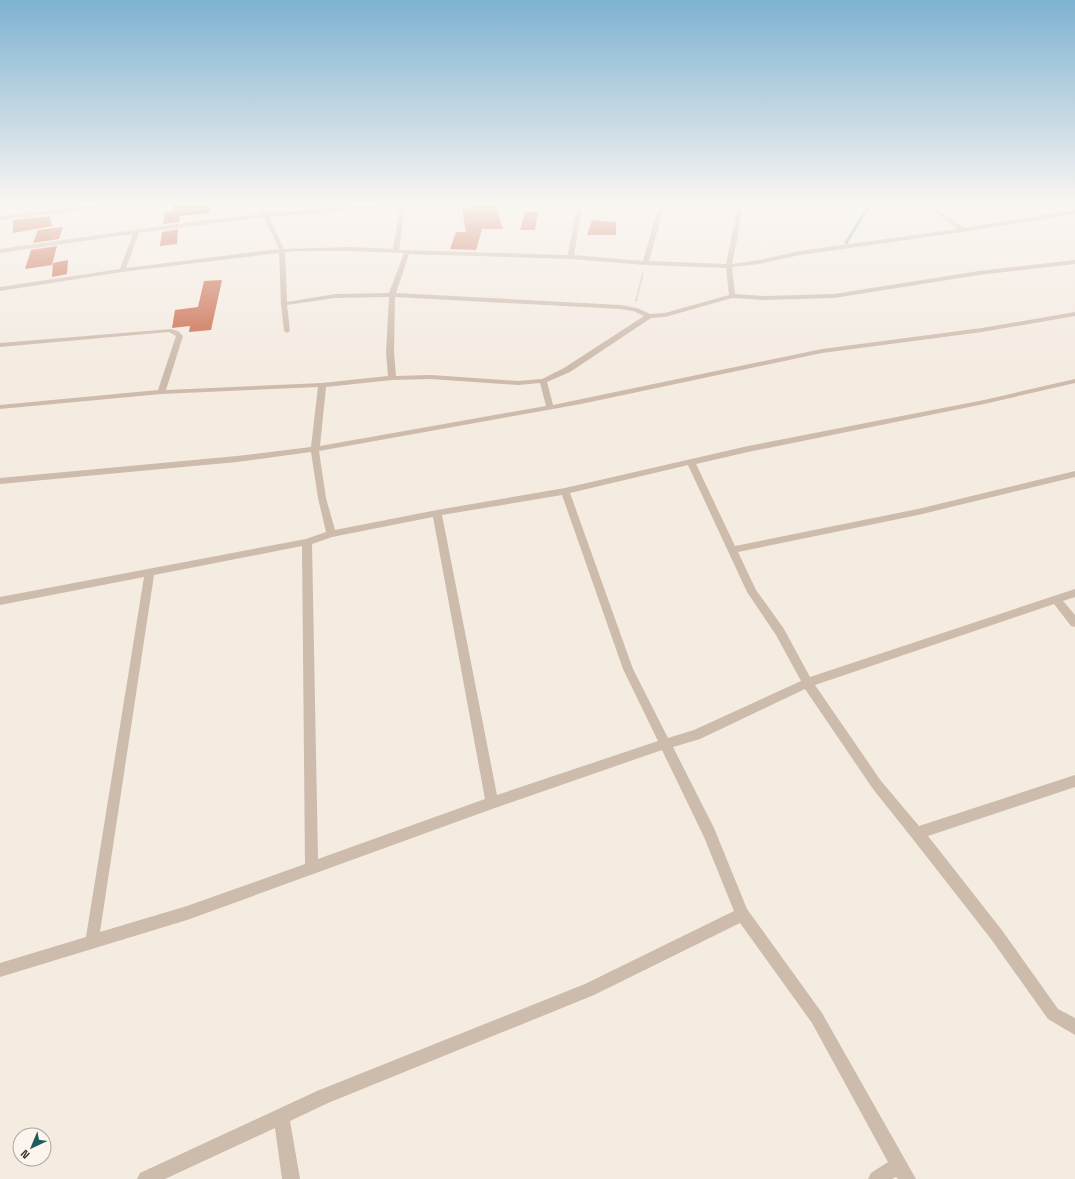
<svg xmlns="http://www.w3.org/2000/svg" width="1075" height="1179" font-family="'Space Grotesk',sans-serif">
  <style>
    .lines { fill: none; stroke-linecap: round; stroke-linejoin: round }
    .stream { stroke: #7fb0b2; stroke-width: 3 }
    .building { fill: #c8694b }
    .path { stroke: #b9a596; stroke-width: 1.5; stroke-dasharray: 1 1; stroke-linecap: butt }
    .minor { fill: #cdbbac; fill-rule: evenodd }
  </style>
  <rect width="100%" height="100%" fill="#f4ebe1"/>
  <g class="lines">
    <!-- stream -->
    <path class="stream" d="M 846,243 L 870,204"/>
  </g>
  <!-- building -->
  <g class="building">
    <path d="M 172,204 L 210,204 L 210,213 L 180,216 L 179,222 L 163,224 L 165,213 L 172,212 Z"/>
    <path d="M 466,204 L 495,204 L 503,229 L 482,229 L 476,250 L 450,249 L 456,232 L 466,232 L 462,210 L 468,209 Z"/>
    <path d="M 525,211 L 538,212 L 535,230 L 520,230 Z"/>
    <path d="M 50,216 L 52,226 L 13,233 L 13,220 Z"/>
    <path d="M 592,220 L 616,222 L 616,235 L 587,235 Z"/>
    <path d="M 63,227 L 59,239 L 33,243 L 38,230 Z"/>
    <path d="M 178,229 L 177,244 L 160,246 L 162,232 Z"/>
    <path d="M 57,246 L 52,265 L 25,269 L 31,250 Z"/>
    <path d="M 68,260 L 67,274 L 52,277 L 53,263 Z"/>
    <path d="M 222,280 L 211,330 L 189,332 L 190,326 L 172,328 L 175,310 L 198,307 L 204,281 Z"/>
  </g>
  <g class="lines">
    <!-- path -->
    <path class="path" d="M 636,301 L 643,273"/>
    <!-- minor -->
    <g class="minor">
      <path d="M 104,204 L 120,204 L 117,206 L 0,220 L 0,216 Z"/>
      <path d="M 257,204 L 263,204 L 267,213 L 384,204 L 408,204 L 405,205 L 399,250 L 568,255 L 577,204 L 583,204 L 574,255 L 643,261 L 659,204 L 665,204 L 649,261 L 726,264 L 734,225 L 736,204 L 742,204 L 740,225 L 732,264 L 759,260 L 800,251 L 958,229 L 924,204 L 930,204 L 964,228 L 1075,210 L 1075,214 L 963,232 L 800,255 L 759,264 L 732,267 L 735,294 L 764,296 L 834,294 L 979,271 L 1075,260 L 1075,264 L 979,275 L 834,298 L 764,300 L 732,298 L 665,317 L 651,318 L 570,372 L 547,382 L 553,405 L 822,349 L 982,328 L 1075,312 L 1075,316 L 982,332 L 822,353 L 581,404 L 319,451 L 326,498 L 335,530 L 437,510 L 565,488 L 748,446 L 984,400 L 1075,379 L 1075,383 L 984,404 L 748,452 L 696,464 L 735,546 L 918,509 L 1075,471 L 1075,477 L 918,515 L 738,552 L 756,590 L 784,629 L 810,677 L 1075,589 L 1075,597 L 1063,601 L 1075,615 L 1075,627 L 1071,626 L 1054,604 L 815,685 L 881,781 L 919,826 L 1075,775 L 1075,787 L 928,836 L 1001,929 L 1058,1009 L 1075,1018 L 1075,1035 L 1048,1019 L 991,939 L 912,838 L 873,789 L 805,689 L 700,739 L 673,747 L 714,828 L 747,909 L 822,1013 L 916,1179 L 898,1179 L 896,1177 L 892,1179 L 868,1179 L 871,1173 L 888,1162 L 812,1023 L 740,923 L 594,995 L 328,1103 L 290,1121 L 300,1179 L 282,1179 L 275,1128 L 165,1179 L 137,1179 L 140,1173 L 317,1091 L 585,984 L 734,911 L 704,837 L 662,750 L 492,809 L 187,920 L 0,977 L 0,963 L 86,937 L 144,577 L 0,605 L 0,597 L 306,539 L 326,532 L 318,498 L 311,452 L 237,462 L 0,484 L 0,478 L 237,456 L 311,447 L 318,387 L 161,394 L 0,409 L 0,405 L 158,390 L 176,336 L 169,332 L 0,347 L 0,343 L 171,329 L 178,331 L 183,336 L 166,390 L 322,383 L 388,376 L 386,352 L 389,297 L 335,298 L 287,305 L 290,331 L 287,333 L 284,331 L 281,304 L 279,253 L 122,272 L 0,291 L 0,287 L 120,269 L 133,234 L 0,253 L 0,249 L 198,221 L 262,214 ZM 400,206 L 393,249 L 350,247 L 284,249 L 269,217 ZM 264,217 L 279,249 L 126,268 L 139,233 ZM 296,251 L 350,251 L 404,253 L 389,293 L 335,294 L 287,302 L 285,252 ZM 409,254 L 571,259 L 645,265 L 726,268 L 729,295 L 665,313 L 650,314 L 637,308 L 620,305 L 396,293 ZM 395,297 L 620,309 L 633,311 L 644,316 L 564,368 L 542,379 L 518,381 L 431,375 L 396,376 L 394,352 ZM 431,379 L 518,385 L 540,383 L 546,406 L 320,446 L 326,387 L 392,380 ZM 688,465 L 747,592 L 776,635 L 801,681 L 694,730 L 668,738 L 633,669 L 570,493 ZM 562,495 L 623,669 L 658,741 L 497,795 L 442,515 ZM 433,517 L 485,799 L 318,859 L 312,544 L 332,537 ZM 302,546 L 305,864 L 187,906 L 100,932 L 154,575 Z"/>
    </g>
  </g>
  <!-- sky -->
  <linearGradient id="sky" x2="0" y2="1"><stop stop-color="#7eb2d2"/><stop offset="0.55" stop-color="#faf6f2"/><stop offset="1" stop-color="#faf6f2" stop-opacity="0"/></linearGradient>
  <rect width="1075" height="369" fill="url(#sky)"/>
  <!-- north arrow -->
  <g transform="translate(32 1147) rotate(224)"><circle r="19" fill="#fbf5ee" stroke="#aea6a0"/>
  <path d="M0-3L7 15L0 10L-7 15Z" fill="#1f5a5e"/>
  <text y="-6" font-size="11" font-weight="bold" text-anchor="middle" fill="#3b302b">N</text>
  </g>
</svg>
